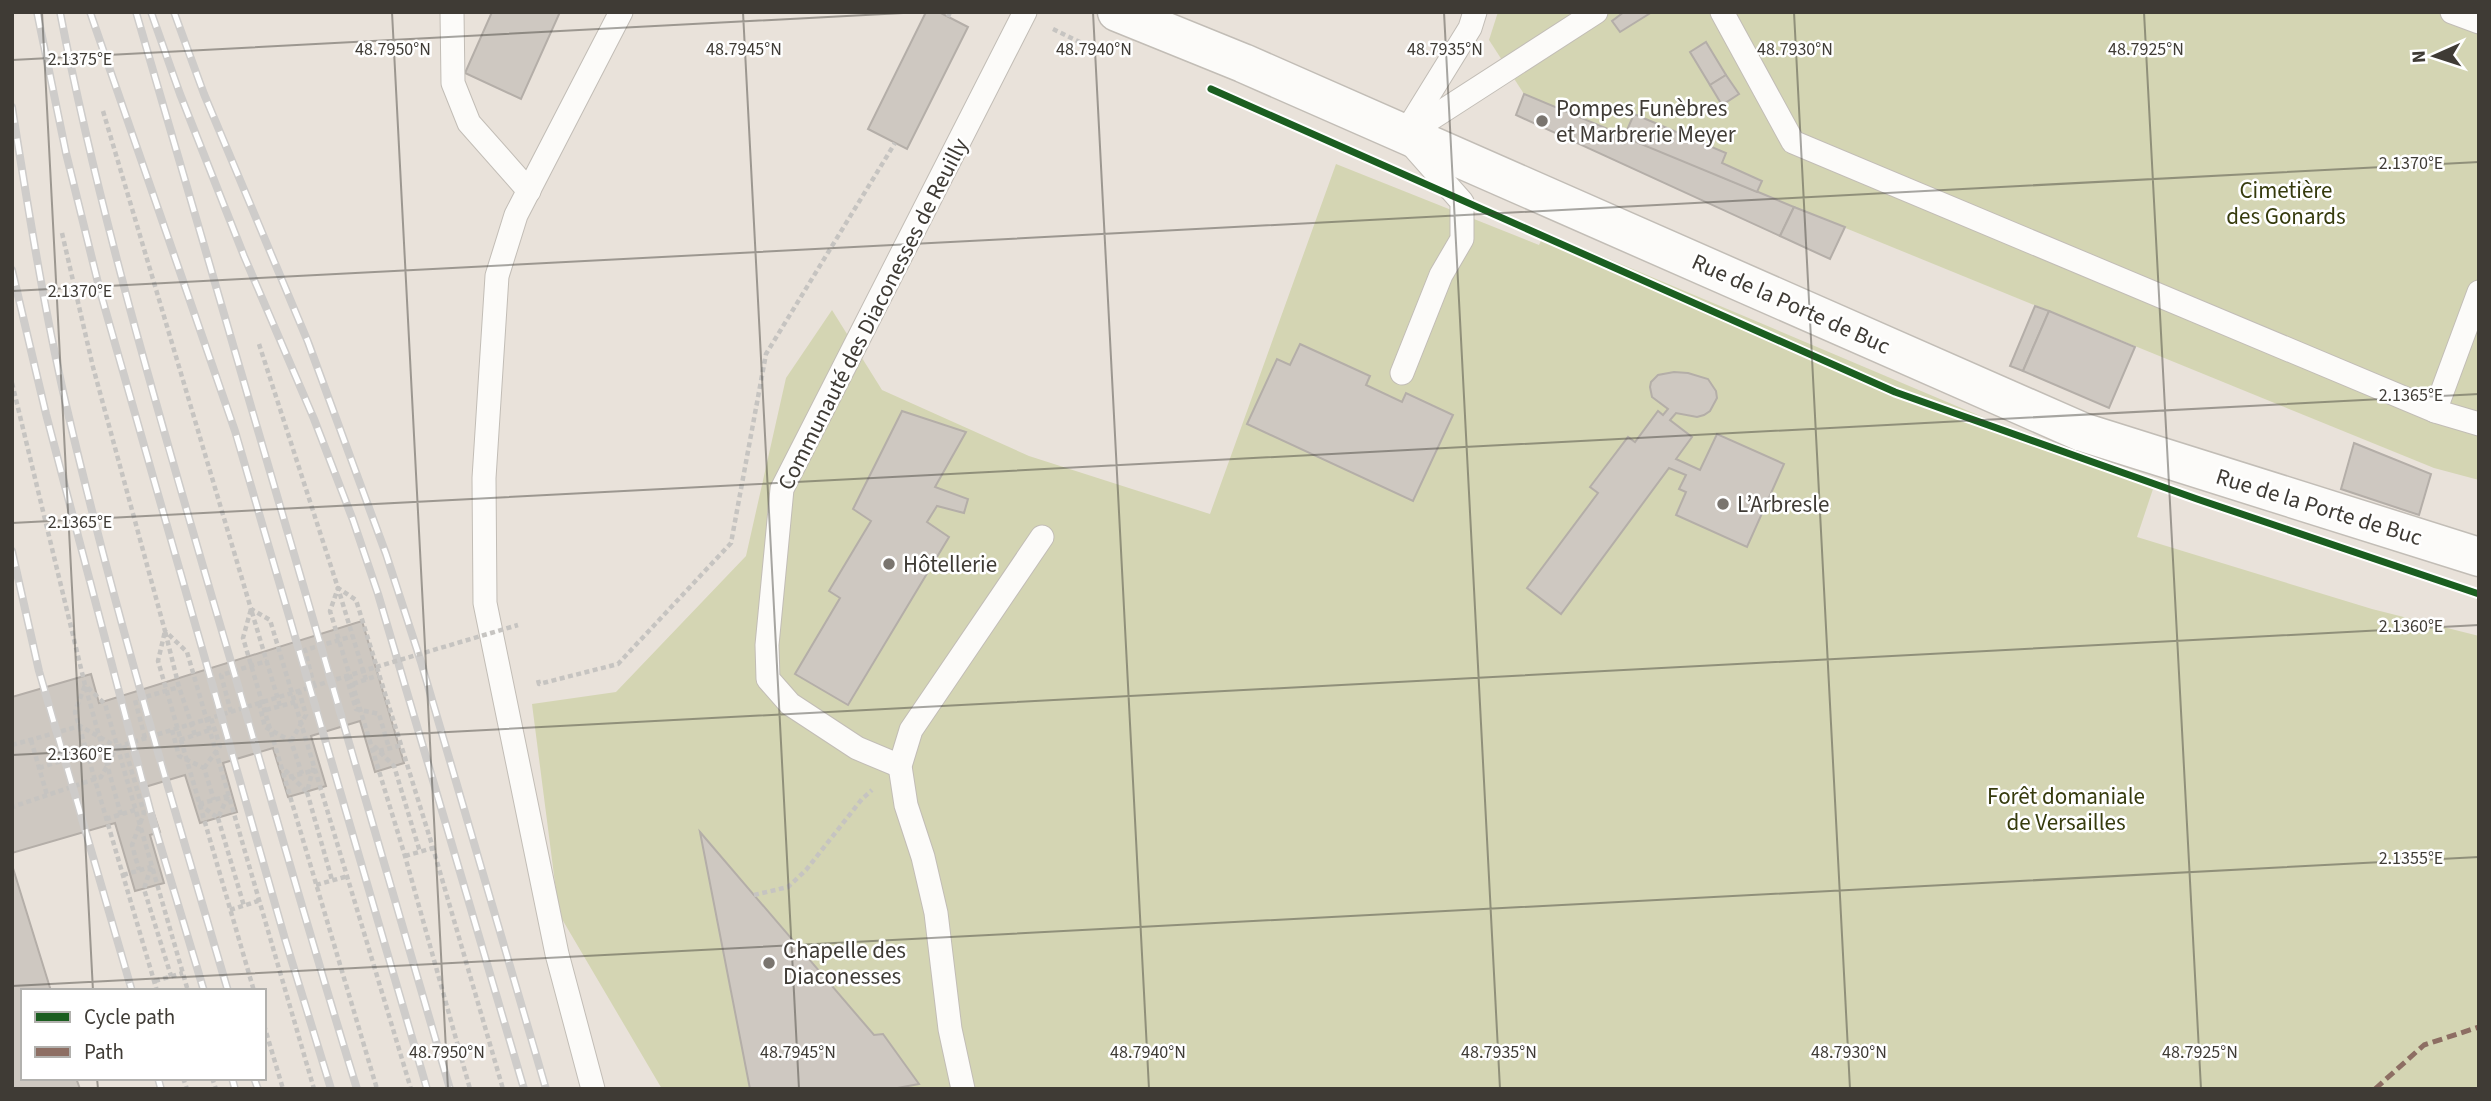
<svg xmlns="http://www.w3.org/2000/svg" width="2491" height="1101" font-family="'Source Sans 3',sans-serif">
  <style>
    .green { fill: #d4d5b3 }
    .building { fill: #cec8c1; stroke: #b4aea8; stroke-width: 2 }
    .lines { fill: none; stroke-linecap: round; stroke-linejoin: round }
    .lane-casing { stroke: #c2bdb6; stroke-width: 25 }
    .secondary-casing { stroke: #c2bdb6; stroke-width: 41 }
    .path { stroke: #c6c4c1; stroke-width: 4.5; stroke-dasharray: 5 3.5; stroke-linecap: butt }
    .lane { stroke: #fcfbf9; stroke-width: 23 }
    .secondary { stroke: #fcfbf9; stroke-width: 38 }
    .rail-casing { stroke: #ceccca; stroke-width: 8 }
    .rail { stroke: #fff; stroke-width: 5; stroke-dasharray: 16; stroke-linecap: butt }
    .path-bridge { stroke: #c6c4c1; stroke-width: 4.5; stroke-dasharray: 5 3.5; stroke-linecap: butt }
    .quiet { stroke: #8d6e63; stroke-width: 5; stroke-dasharray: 10 5; stroke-linecap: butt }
    .cycleway-casing { stroke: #fff; stroke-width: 11 }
    .cycleway { stroke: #1b5e20; stroke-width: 7 }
    .ticks { fill: none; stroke: #3f3b35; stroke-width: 2; stroke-opacity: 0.45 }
    .poi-dot { fill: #7a756f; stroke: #fff; stroke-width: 2.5 }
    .labels { text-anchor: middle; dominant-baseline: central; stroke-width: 5; stroke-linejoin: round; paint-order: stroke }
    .poi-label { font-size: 23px; fill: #3f3b35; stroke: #fff; text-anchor: start }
    .park-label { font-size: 23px; fill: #363b0d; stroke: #fff }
    .street-label { font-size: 23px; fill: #3f3b35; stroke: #fff }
    .ticks-label { font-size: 18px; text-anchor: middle; fill: #3f3b35; stroke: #fff; stroke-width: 5; stroke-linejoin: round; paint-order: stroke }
  </style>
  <rect width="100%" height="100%" fill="#e9e2da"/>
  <!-- green -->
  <g class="green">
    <path d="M 1498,12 L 2479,12 L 2479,480 L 2434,468 L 1757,192 L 1524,94 L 1489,40 Z"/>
    <path d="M 1336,164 L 1539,245 L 1545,232 L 2153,489 L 2137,537 L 2372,609 L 2479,636 L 2479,1089 L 662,1089 L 559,914 L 532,704 L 616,692 L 746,556 L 786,378 L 832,310 L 882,390 L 1029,456 L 1210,514 Z"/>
  </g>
  <!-- building -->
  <g class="building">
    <path d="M 492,12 L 560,12 L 521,99 L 465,73 Z"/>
    <path d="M 926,12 L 939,12 L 968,27 L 907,149 L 868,129 Z"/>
    <path d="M 1624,12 L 1652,12 L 1620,32 L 1612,21 Z"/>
    <path d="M 1706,42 L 1726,75 L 1710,85 L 1690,52 Z"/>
    <path d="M 1726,75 L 1739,94 L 1722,105 L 1710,85 Z"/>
    <path d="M 1524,94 L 1794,207 L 1780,236 L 1516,115 Z"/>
    <path d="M 1634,114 L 1726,153 L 1722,163 L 1762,181 L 1757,192 L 1624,137 Z"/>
    <path d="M 1794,207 L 1845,227 L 1830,259 L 1780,236 Z"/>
    <path d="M 2035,306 L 2049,311 L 2023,371 L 2010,366 Z"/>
    <path d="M 2049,311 L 2135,347 L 2109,408 L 2023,371 Z"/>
    <path d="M 1300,344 L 1370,376 L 1366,385 L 1402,402 L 1406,393 L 1453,415 L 1413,501 L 1247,424 L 1277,359 L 1290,365 Z"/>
    <path d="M 1674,372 L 1688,373 L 1708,379 L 1716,391 L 1717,398 L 1710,411 L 1704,415 L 1697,417 L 1676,413 L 1670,420 L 1692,437 L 1676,459 L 1700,470 L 1717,434 L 1784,464 L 1747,547 L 1676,515 L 1686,492 L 1679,489 L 1686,475 L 1669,468 L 1561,614 L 1527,588 L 1598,493 L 1590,487 L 1628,437 L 1635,442 L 1658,411 L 1663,415 L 1668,409 L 1652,397 L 1650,387 L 1651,382 L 1658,375 Z"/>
    <path d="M 902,411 L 966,432 L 935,487 L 968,499 L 964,513 L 937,506 L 927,522 L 949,537 L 848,705 L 795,674 L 840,598 L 829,591 L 871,521 L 853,509 Z"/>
    <path d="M 2354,443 L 2431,474 L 2419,515 L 2341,489 Z"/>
    <path d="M 362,621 L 404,763 L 375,772 L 360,721 L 311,736 L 326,786 L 288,797 L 273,748 L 223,763 L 237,812 L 200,823 L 185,775 L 145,787 L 160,832 L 150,835 L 164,883 L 135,891 L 115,823 L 12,853 L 12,697 L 91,674 L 99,703 Z"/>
    <path d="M 700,832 L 874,1035 L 883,1034 L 919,1084 L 892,1089 L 750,1089 Z"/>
    <path d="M 12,865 L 51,991 L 23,991 L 23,1078 L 76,1078 L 80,1089 L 12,1089 Z"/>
  </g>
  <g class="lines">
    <!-- lane casing -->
    <g class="lane-casing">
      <g id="lane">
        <path d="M 452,12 L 453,83 L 469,123 L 529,191"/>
        <path d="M 1722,12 L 1793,142 L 2435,411 L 2479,424"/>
        <path d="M 2452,12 L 2479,22"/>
        <path d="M 1407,130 L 1470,28 L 1475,12"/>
        <path d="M 1404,136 L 1596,12"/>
        <path d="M 1402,373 L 1441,275 L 1462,239 L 1462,202 L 1410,143"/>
        <path d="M 2435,411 L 2479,292"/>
        <path d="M 900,766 L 857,748 L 790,704 L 768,679 L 767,645 L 782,489 L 1025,12"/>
        <path d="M 593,1089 L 557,954 L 485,603 L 484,478 L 497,276 L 516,215 L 621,12"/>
        <path d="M 963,1089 L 950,1029 L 936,913 L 923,857 L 906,805 L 900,766 L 911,730 L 1042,537"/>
      </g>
    </g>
    <!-- secondary casing -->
    <g class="secondary-casing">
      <path id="secondary" d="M 1117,12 L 1243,63 L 2082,432 L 2479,557"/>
    </g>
    <!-- path -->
    <g class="path">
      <path d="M 948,17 L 950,12"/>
      <path d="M 1053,29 L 1096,50"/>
      <path d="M 103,111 L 251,609 L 270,620 L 411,1089"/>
      <path d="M 62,233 L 93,367 L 165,631 L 187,652 L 314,1089"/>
      <path d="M 259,344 L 338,588 L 356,600 L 433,848 L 503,1089"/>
      <path d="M 12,383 L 85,685 L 105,704 L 188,991"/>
      <path d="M 346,676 L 356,709 L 379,714 L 389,748"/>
      <path d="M 366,680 L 338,588 L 330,611 L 405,856 L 470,1089"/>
      <path d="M 538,680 L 539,684 L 618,664 L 731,543 L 766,354 L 895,143"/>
      <path d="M 353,684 L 379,675"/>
      <path d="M 314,686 L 305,650 L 353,636"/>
      <path d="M 259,703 L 265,727 L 291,741 L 302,774"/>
      <path d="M 280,706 L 251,609 L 243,638 L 377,1089"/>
      <path d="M 266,710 L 295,702"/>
      <path d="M 231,712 L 221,675 L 267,661"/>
      <path d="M 172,730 L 179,756 L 204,768 L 214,800"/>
      <path d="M 195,735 L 179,687 L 165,631 L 158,661 L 254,991"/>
      <path d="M 145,738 L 135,700 L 179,687"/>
      <path d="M 31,740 L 47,795"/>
      <path d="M 180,740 L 210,730"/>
      <path d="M 291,741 L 306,715 L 299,691"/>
      <path d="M 12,745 L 80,726 L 117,747 L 101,777 L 12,807"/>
      <path d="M 124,745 L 144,813 L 132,845 L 139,870"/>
      <path d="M 374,746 L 394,766 L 420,852"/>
      <path d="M 117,747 L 376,667"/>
      <path d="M 379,751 L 402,745"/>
      <path d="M 39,768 L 103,748"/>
      <path d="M 204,768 L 220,746 L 211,718"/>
      <path d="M 285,770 L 307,792 L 314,765"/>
      <path d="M 289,777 L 315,770"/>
      <path d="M 307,792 L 332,880"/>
      <path d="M 199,804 L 218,818 L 228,796"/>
      <path d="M 199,804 L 228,796"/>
      <path d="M 121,815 L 85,685 L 75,712 L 157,991"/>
      <path d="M 218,818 L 244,906"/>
      <path d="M 106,819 L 135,810"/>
      <path d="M 405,856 L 433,848"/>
      <path d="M 151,867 L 144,889 L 171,976"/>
      <path d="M 123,875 L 151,867"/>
      <path d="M 316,885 L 348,876"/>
      <path d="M 754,895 L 788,887 L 806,870 L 862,799 L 872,790"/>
      <path d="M 230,910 L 258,901"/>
      <path d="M 155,981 L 183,973"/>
      <path d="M 264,1025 L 283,1089"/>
      <path d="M 183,1078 L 187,1089"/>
      <path d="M 212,1078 L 216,1089"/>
    </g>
    <!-- lane -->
    <use href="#lane" class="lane"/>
    <!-- secondary -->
    <use href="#secondary" class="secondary"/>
    <!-- rail casing -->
    <g class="rail-casing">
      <g id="rail">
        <path d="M 37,12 L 66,153 L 100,291 L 285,939 L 331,1089"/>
        <path d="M 60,12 C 99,213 157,408 214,604 C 262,766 307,928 357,1089"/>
        <path d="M 90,12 L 235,431 L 427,1089"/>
        <path d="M 136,12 L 450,1089"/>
        <path d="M 151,12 L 180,94 L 244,256 L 314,419 L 353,520 L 378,594 L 524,1089"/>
        <path d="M 174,12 L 204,94 L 308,342 L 386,554 L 421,662 L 546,1089"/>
        <path d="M 12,107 C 28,208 44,309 67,409 C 113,605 171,798 228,991"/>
        <path d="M 12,270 L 46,414 L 153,821 L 204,991"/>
        <path d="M 12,551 L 39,671 L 132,991"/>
        <path d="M 158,1078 L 161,1089"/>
        <path d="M 232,1078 L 235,1089"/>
        <path d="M 254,1078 L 258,1089"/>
      </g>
    </g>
    <!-- rail -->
    <use href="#rail" class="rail"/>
    <!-- path-bridge -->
    <path class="path-bridge" d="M 376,667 L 518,625"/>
    <!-- quiet -->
    <path class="quiet" d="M 2375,1089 L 2424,1045 L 2479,1027"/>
    <!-- cycleway casing -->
    <g class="cycleway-casing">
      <path id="cycleway" d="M 1211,89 L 1895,392 L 2197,499 L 2479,594"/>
    </g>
    <!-- cycleway -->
    <use href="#cycleway" class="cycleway"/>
  </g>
  <!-- ticks -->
  <path class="ticks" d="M 42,12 L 93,991M 392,12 L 448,1089M 743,12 L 799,1089M 1093,12 L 1149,1089M 1444,12 L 1500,1089M 1794,12 L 1850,1089M 2144,12 L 2201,1089M 12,60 L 922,12M 12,291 L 2479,162M 12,523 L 2479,394M 12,755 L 2479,625M 12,986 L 2479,857M 97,1078 L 98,1089M 2474,1089 L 2479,1088"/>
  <!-- markers -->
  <g class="poi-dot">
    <circle cx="1542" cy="121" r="7"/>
    <circle cx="1723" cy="504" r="7"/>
    <circle cx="889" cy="564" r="7"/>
    <circle cx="769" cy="963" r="7"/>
  </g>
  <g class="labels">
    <!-- poi labels -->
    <g class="poi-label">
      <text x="1556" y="108">Pompes Funèbres<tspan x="1556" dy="26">et Marbrerie Meyer</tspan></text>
      <text x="1737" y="504">L’Arbresle</text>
      <text x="903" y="564">Hôtellerie</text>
      <text x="783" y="950">Chapelle des<tspan x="783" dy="26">Diaconesses</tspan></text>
    </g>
    <!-- park labels -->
    <g class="park-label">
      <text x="2286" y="190">Cimetière<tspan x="2286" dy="26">des Gonards</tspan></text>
      <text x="2066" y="796">Forêt domaniale<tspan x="2066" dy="26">de Versailles</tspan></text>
    </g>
    <!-- street labels -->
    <g class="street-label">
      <text transform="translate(1791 304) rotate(24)">Rue de la Porte de Buc</text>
      <text transform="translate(873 314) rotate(-63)">Communauté des Diaconesses de Reuilly</text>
      <text transform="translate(2319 507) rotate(17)">Rue de la Porte de Buc</text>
    </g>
  </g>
  <g class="ticks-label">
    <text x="393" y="55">48.7950°N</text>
    <text x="744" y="55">48.7945°N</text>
    <text x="1094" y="55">48.7940°N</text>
    <text x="1445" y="55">48.7935°N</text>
    <text x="1795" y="55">48.7930°N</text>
    <text x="2146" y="55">48.7925°N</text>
    <text x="80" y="65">2.1375°E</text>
    <text x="2411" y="169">2.1370°E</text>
    <text x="80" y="297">2.1370°E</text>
    <text x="2411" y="401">2.1365°E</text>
    <text x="80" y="528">2.1365°E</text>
    <text x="2411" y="632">2.1360°E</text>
    <text x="80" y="760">2.1360°E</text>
    <text x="2411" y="864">2.1355°E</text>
    <text x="447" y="1058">48.7950°N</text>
    <text x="798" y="1058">48.7945°N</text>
    <text x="1148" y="1058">48.7940°N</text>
    <text x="1499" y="1058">48.7935°N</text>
    <text x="1849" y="1058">48.7930°N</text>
    <text x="2200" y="1058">48.7925°N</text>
  </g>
  <!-- border -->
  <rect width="2491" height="1101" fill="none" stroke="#3f3b35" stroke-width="28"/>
  <!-- legend -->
  <rect x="21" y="989" width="245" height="91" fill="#ffffff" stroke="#b2b1ae" stroke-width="2"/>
  <rect x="35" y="1012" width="35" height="10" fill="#1b5e20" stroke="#b2b1ae" stroke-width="2"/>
  <text x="84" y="1024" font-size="21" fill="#3f3b35">Cycle path</text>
  <rect x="35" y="1047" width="35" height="10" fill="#8d6e63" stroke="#b2b1ae" stroke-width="2"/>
  <text x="84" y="1059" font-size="21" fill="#3f3b35">Path</text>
  <!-- north arrow -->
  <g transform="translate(2435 56) rotate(267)" stroke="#ffffff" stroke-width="5" paint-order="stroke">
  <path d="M0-5L12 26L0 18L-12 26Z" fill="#3f3b35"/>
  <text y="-10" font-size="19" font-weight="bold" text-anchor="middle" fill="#3f3b35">N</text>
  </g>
</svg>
